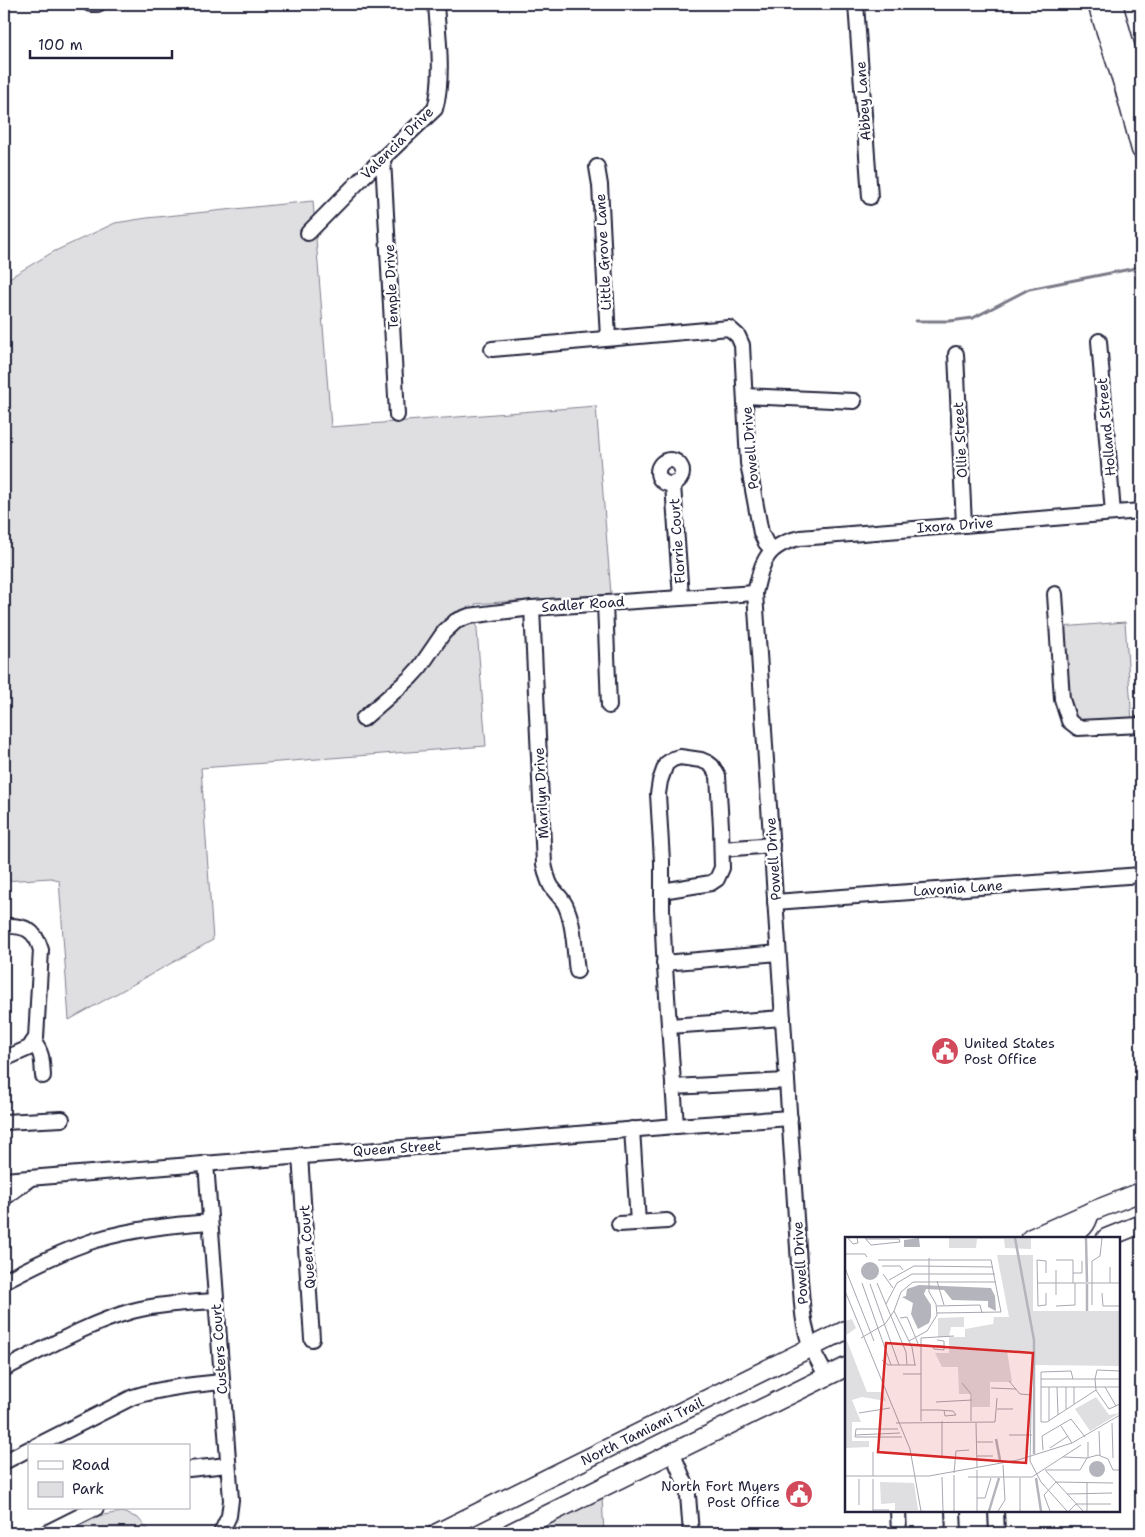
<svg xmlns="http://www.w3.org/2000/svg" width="1145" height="1537" font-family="'Shantell Sans',sans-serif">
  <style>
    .green { fill: #dfdfe2; stroke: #80808e }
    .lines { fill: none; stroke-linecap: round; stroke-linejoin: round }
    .stream { stroke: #7a7a88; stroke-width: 3 }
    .minor-casing { stroke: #22223b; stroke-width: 18 }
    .major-casing { stroke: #22223b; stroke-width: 21 }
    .minor { stroke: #fff; stroke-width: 14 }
    .major { stroke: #fff; stroke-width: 18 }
    .labels { text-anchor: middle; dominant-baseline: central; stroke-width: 5; stroke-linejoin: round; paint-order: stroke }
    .street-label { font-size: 14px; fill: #22223b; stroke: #fff }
    .poi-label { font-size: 14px; fill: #22223b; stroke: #fff; text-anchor: start }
    .inset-river { fill: none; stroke: #b4b4bc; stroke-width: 2.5 }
    .inset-road { fill: none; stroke: #a7a7b1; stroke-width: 1 }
    .view { fill: #d62828; fill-opacity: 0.15; stroke: #d62828; stroke-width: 2.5 }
    .inset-edge { fill: none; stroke: #22223b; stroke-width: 2.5 }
  </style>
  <rect width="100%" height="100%" fill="#fff"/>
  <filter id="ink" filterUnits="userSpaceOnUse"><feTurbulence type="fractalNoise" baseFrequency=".02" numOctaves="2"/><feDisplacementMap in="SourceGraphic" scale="10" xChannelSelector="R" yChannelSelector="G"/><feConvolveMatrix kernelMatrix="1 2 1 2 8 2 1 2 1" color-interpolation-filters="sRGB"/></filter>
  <g filter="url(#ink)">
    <!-- green -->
    <g class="green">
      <path d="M 313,201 L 331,427 L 596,406 L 611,594 L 475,604 L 486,746 L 201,768 L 213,940 L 69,1020 L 59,880 L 51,878 L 4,881 L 4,281 L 53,252 L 115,223 L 147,218 Z"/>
      <path d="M 1125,622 L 1132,722 L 1081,724 L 1069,711 L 1061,627 Z"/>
      <path d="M 602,1497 L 604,1533 L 531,1533 Z"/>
      <path d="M 122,1512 L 138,1518 L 151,1533 L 44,1533 L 78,1519 Z"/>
    </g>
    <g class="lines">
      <!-- stream -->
      <path class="stream" d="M 916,321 L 950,321 L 973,318 L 1029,289 L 1141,267"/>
      <!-- minor casing -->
      <g class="minor-casing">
        <g id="minor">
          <path d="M 90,4 L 98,4"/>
          <path d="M 856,4 L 870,197"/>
          <path d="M 383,159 L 397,415"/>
          <path d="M 597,167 L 600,185 L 608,338"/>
          <path d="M 308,233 L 363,177 L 435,109 C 444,78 438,36 436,4"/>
          <path d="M 1099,341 L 1113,513"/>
          <path d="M 492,349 L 729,328 L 738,336 L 742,345 L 748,463 L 761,533 L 766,543 L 772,550"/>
          <path d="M 956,354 L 964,525"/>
          <path d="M 745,396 L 854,401"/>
          <circle cx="670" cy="472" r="12"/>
          <path d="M 673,485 L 681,597"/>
          <path d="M 1055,594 L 1062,699 L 1069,721 L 1078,728 L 1141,725"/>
          <path d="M 605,603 L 609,706"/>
          <path d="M 532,608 L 544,864 C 546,872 547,879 551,886 C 556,894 564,899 567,909 C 575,928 574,951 577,971"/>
          <path d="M 363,719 L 410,678 L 420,667 L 444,632 L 456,621 L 469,616 L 532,608 L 755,593"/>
          <path d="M 722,849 L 772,845"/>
          <path d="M 662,891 L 711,883 L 717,879 L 722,868 L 721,827 L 718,776 L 712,766 L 708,763 L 701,760 L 680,757 L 673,759 L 666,764 L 660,781 L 658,794 L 662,861 L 662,909 L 664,953 L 676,1126"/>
          <path d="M 775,902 L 1141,875"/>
          <path d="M 4,926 C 24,925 35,929 41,950 L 36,1038 L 29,1048 L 4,1059"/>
          <path d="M 664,963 L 778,953"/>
          <path d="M 669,1026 L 783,1018"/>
          <path d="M 33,1042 C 43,1052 42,1063 43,1076"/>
          <path d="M 673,1087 L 787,1081"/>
          <path d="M 4,1122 L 62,1119"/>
          <path d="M 632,1129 L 638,1223"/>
          <path d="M 300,1155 L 312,1339"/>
          <path d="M 206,1163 L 231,1500 L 229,1516 L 221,1533"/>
          <path d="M 4,1180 L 676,1126 L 790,1118"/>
          <path d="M 4,1198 L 31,1178"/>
          <path d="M 619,1224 L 667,1221"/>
          <path d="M 4,1281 C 33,1266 64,1250 96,1240 C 133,1229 171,1225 210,1222"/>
          <path d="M 4,1369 C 46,1348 87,1324 132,1311 C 159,1304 188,1303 216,1301"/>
          <path d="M 826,1376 C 821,1365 813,1353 809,1341 C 802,1321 802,1300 800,1279 L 755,593 C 762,562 766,545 800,538 L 1141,511"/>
          <path d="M 36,1446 L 133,1397 C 162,1388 191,1385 221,1382"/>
          <path d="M 672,1452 L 685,1483 L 688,1495 L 691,1533"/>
          <path d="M 4,1462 L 29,1449"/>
          <path d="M 189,1469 L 228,1465"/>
          <path d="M 898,1511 L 899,1533"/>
          <path d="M 953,1511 L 954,1533"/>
          <path d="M 996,1511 L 997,1533"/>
          <path d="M 46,1533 L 96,1508"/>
        </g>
      </g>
      <!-- major casing -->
      <g class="major-casing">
        <g id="major">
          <path d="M 1097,4 L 1124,87 L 1141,150"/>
          <path d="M 1113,4 L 1141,102"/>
          <path d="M 1031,1238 L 1090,1212 L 1141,1192"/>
          <path d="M 1066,1238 C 1080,1230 1086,1229 1090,1212"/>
          <path d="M 1106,1238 L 1141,1224"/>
          <path id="s1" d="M 437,1533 L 846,1330"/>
          <path d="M 510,1533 L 846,1367"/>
        </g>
      </g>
      <!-- minor -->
      <use href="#minor" class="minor"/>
      <!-- major -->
      <use href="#major" class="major"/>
    </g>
  </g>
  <!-- icons -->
  <defs>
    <g id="civic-disc" transform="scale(1.4375)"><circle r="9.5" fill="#d1495b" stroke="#fff"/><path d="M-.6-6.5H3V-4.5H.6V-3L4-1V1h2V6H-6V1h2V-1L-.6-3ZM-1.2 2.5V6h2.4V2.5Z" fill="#fff"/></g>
  </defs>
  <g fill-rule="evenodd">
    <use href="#civic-disc" x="945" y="1051"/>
    <use href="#civic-disc" x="799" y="1494"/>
  </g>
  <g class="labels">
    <!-- street labels -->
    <g class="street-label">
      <text transform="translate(863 101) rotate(-94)">Abbey Lane</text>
      <text transform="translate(397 143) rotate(-45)">Valencia Drive</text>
      <text transform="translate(603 252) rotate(-93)">Little Grove Lane</text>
      <text transform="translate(391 287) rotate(-93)">Temple Drive</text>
      <text transform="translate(1106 427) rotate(-95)">Holland Street</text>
      <text transform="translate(960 440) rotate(-93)">Ollie Street</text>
      <text transform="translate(750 448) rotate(-95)">Powell Drive</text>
      <text transform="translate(955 525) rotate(-4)">Ixora Drive</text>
      <text transform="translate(677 541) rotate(-94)">Florrie Court</text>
      <text transform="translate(583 604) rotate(-4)">Sadler Road</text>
      <text transform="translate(541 793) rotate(-93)">Marilyn Drive</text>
      <text transform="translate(773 859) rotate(-94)">Powell Drive</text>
      <text transform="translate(958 888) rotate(-4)">Lavonia Lane</text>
      <text transform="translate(397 1148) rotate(-4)">Queen Street</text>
      <text transform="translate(307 1247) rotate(-94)">Queen Court</text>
      <text transform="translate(800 1263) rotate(-94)">Powell Drive</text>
      <text transform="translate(219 1349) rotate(-94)">Custers Court</text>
      <text stroke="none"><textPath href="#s1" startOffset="229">North Tamiami Trail</textPath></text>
    </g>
    <!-- poi labels -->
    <g class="poi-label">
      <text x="964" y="1043">United States<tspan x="964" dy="16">Post Office</tspan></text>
      <text x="780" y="1486" text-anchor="end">North Fort Myers<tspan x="780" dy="16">Post Office</tspan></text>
    </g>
  </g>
  <!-- overview -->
  <g transform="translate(845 1237)">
    <rect width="275" height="275" fill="#fff"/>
    <path d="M 104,1 L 186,1 L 186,12 L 160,11 L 159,2 L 132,2 L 131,11 L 104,11 ZM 152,18 L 188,18 L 188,74 L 275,74 L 275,129 L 190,128 L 189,114 L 162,114 L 167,145 L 145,145 L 145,170 L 127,170 L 127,157 L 114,157 L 113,130 L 97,130 L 90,116 L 104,116 L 104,100 L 120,100 L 120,92 L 148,87 L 149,80 L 164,80 ZM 119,80 L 119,90 L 106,90 L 104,100 L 93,100 L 93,81 ZM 7,82 L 11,91 L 0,99 L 22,155 L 37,155 L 41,164 L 17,160 L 7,163 L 16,185 L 7,185 L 7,204 L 24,204 L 24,210 L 0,211 L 0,84 ZM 251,160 L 264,178 L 275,176 L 245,194 L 230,172 ZM 35,245 L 69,246 L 73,273 L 50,273 L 50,266 L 36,267 Z" fill="#dfdfe2"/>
    <path d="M 74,1 L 75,10 L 59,10 L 59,3 ZM16 34a9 9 0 1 1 18 0a9 9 0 1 1-18 0ZM 74,48 L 146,51 L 150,59 L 151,74 L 143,70 L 143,64 L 107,63 L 99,53 L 81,52 L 79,57 L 86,68 L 86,80 L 84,86 L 73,92 L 66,77 L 68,66 L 57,60 L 61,59 L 62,52 ZM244 232a8 8 0 1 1 16 0a8 8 0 1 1-16 0Z" fill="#b4b4bc"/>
    <path class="inset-river" d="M 170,1 L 189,103 L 189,217M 241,1 L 242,45M 242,74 L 242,47M 151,202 L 155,223M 191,241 L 196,274M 144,274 L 154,241"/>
    <path class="inset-road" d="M 3,1 L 8,7 L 13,6 L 12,1M 20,1 L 26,8 L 55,5M 21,2 L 54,2 L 55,5M 0,17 L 20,17 L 22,20M 33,23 L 146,23 L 156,75 L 92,76M 211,23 L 228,23 L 228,46M 37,29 L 55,29 L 58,33M 265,30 L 265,46M 0,31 L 29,104M 211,33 L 211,58M 201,36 L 201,24 L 192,23 L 193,69 L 201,68 L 201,56M 228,36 L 237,36 L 237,24M 38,37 L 48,51M 44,43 L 69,29 L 148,30M 92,44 L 99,68M 17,46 L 46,128M 32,46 L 61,115 L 62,128M 192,46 L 275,46M 25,47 L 54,128M 0,54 L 65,212 L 76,274M 257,56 L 258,69 L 275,69M 41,67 L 52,46 L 67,37 L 150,37M 247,68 L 247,24 L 255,19 L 257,1M 92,69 L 135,68 L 137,76M 211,69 L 230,68 L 230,46M 49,74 L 67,110 L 70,128M 55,81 L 62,80 L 74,109M 16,101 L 40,87 L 49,74 L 56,55 L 68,45 L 151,45M 64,104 L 82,94 L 92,78 L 91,67 L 84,55 L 84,21M 75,108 L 100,109M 87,108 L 89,112 L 99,113 L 99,104 L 92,103M 37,123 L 43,128 L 71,128M 187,125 L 185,224 L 196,245 L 222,274M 275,134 L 252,133 L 250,142 L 251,153 L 264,172 L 275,167M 58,137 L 76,137M 196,142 L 275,142M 228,142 L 226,134 L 196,135 L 196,185 L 202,185 L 251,153M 164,144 L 175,157 L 187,158M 117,146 L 126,157 L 126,184M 196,150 L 275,150M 212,150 L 213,178M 221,150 L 221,172M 260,150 L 271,169M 146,151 L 171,152M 91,165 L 127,163M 229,167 L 229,150M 152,172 L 168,172M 76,173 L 93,173 L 108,174 L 111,178 L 100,179 L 99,173M 14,176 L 45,171M 76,184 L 76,101 L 109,99M 97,184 L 97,221M 204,184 L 204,150M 51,186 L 150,185 L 152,161M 131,186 L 132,231M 267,186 L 268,221M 216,189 L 227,206M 53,192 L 11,192 L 10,200 L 57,200M 254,194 L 255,219M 10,198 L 55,196M 164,198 L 187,198M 132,205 L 148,205M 243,205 L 243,221M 205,211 L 223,199M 198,213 L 197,199 L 226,182 L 240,200M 132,219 L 148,219M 218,220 L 242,221M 132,233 L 132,274M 200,233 L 235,233 L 242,221 L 253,218 L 263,222 L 268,233 L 275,233M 201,234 L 238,274M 109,236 L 111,214 L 124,213M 109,238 L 109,274M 0,239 L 84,239 L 173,223 L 227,206 L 275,178M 28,239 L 28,215M 97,240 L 98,274M 123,240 L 187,240 L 236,208M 175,241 L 175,274M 14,242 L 14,268M 28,242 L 28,274M 222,257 L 267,256M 132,261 L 140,261 L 146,241M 28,273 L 44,273M 153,274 L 160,263 L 158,228M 205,274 L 199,258 L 211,245 L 268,246M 224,274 L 231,267 L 266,267M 242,274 L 242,245"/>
    <path class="view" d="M 41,106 L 188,116 L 181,226 L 33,215 Z"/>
    <rect width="275" height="275" class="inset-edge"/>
  </g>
  <!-- margin -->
  <rect width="1145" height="1537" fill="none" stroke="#fff" stroke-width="20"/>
  <rect x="10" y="10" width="1125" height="1517" fill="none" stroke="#22223b" stroke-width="2" filter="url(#ink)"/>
  <!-- legend -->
  <rect x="28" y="1444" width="162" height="65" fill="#ffffff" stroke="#a7a7b1"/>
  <rect x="38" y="1461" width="25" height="8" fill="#ffffff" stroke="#a7a7b1"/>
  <text x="72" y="1470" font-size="15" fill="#22223b">Road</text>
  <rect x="38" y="1482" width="25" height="15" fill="#dfdfe2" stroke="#a7a7b1"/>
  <text x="72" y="1494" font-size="15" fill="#22223b">Park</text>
  <!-- scale -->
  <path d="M30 50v8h142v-8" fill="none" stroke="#22223b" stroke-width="2.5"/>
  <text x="38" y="50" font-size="15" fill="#22223b" stroke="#ffffff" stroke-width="4" paint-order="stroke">100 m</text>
</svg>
